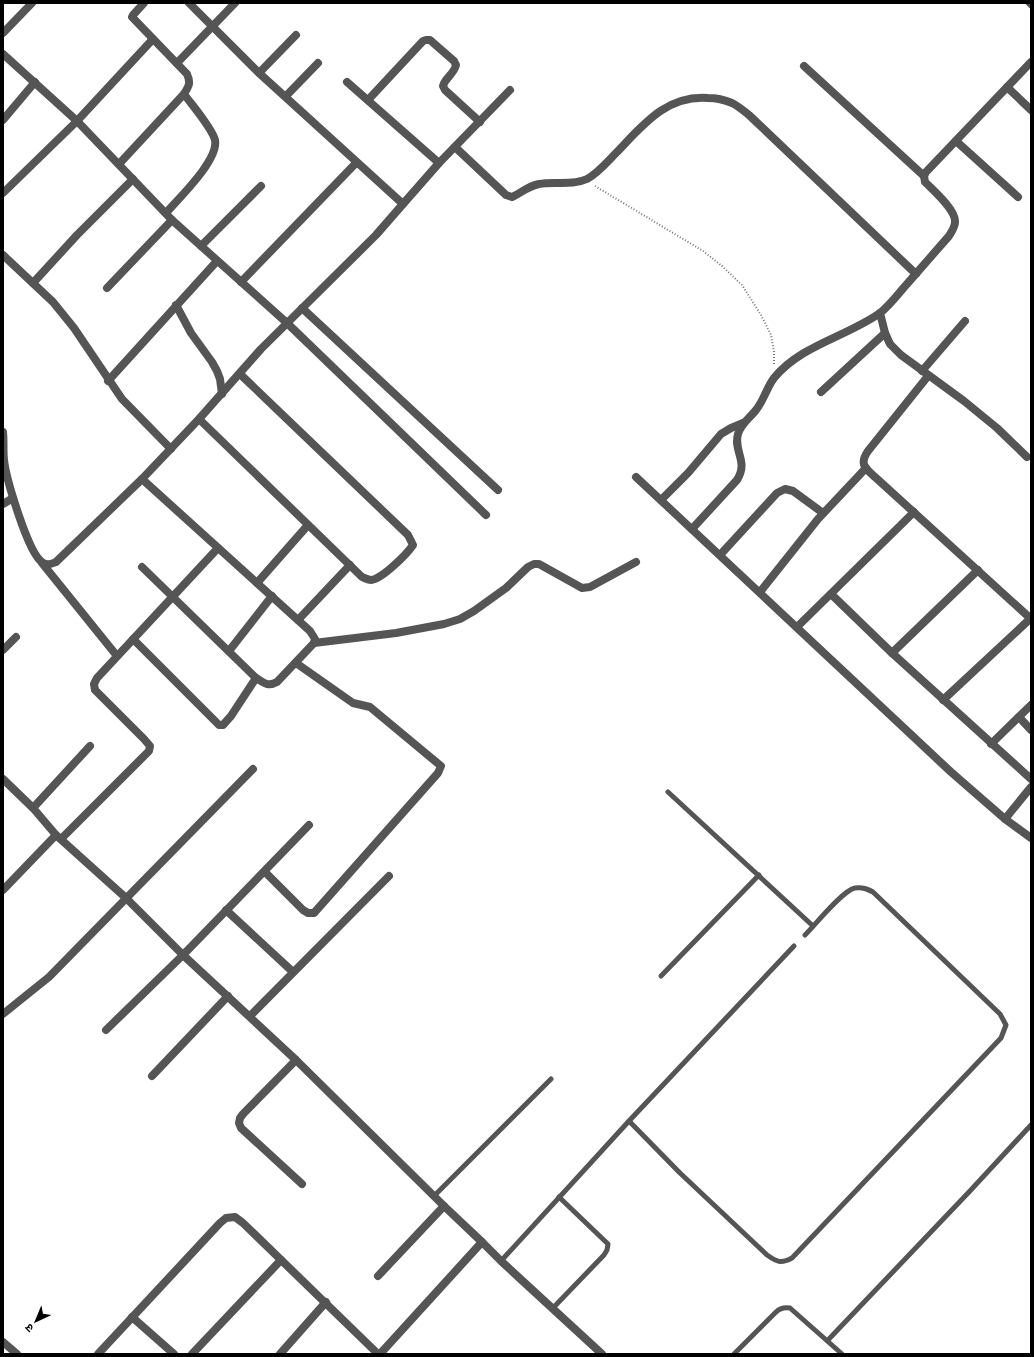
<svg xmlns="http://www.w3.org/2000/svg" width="1034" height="1357" font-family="'Public Sans','Noto Sans Devanagari',sans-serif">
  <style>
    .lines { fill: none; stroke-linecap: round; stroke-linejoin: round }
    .path { stroke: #777; stroke-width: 2; stroke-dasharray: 1 2; stroke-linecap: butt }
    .lane { stroke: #555; stroke-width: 5 }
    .street { stroke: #555; stroke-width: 8 }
  </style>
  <rect width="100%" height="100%" fill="#fff"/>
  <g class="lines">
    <!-- path -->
    <path class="path" d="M 595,186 L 703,251 L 722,266 L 742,285 L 761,315 L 771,335 L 774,352 L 774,364"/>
    <!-- lane -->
    <g class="lane">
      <path d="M 1028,3 L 1031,6"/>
      <path d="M 668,792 L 813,926"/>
      <path d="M 661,976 L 759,875"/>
      <path d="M 629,1121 L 680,1173 L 767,1255 C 777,1262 781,1264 792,1258 L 1001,1038 L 1006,1025 L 1000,1014 L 873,892 C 867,889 863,887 855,888 C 843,890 815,925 805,935"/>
      <path d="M 434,1196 L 551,1079"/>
      <path d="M 501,1261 L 629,1121 L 794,946"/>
      <path d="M 552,1309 L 604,1255 L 607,1250 L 608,1244 L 559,1197"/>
      <path d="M 828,1340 L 969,1192 L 1031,1125"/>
      <path d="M 734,1354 L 776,1312 C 780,1308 784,1307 790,1308 L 842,1354"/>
    </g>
    <!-- street -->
    <g class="street">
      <path d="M 144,3 L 133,15 L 132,17 L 187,74 C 191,83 189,86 184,94 C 192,105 212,128 215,140 C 219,160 179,198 166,213"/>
      <path d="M 3,33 L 32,3"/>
      <path d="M 3,54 L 77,121 L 172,220 L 287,323 L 486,515"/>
      <path d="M 177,63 L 235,3"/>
      <path d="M 804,66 L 924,176"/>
      <path d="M 259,73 L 296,35"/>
      <path d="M 347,82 L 439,163"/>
      <path d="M 1007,87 L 1031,110"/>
      <path d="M 286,96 L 318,63"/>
      <path d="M 368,100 L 423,41 L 426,40 L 430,40 L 454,61 L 456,65 C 454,74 445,78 443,86 L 445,90 L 480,122"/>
      <path d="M 3,120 L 35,82"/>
      <path d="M 956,141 L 1018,197"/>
      <path d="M 455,147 L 506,195 L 512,197 C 521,193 528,186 539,184 C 554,181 572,186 587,179 C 598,173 607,162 616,153 C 643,125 666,95 708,98 C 716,98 725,100 732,103 C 738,106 744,111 749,115 L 916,274"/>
      <path d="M 119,164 L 184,94"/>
      <path d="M 3,193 L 77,121 L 153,39"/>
      <path d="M 403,204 L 439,163 L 510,90"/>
      <path d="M 201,246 L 261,186"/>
      <path d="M 3,255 L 53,302 L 74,328 L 122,399 L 171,449"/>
      <path d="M 241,282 L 356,163"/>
      <path d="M 33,283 L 77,235 L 133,179"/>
      <path d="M 107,288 L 172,220"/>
      <path d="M 176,305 L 191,333 L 212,362 L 217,371 L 220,379 L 222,394"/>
      <path d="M 302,308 L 498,490"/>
      <path d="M 880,313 L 885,333 L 890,344 L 901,355 L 964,401 L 997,428 L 1027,457"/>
      <path d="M 922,371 L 965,321"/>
      <path d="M 928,376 L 868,451 C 859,464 865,468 875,477 L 1030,618"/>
      <path d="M 108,381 L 217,261"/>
      <path d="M 821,392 L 885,333"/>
      <path d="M 199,419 L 362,577 C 365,578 368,580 371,580 C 382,579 407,554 413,545 L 408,535 L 240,374"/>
      <path d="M 3,432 C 4,441 3,451 4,460 C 6,478 28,553 42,562 C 47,566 51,564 56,562 L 142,479"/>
      <path d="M 636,477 L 951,772 L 1005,819 L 1031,838"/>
      <path d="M 661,500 L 688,473 L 721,434 L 731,428 L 743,423"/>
      <path d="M 3,504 L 13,498"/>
      <path d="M 692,529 L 737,480 C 749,461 733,452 738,434 C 741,423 750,418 756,410 C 764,400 767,387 774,378 C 801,345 846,337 880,313 C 890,305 898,294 907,284 C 921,268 935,252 949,236 C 952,231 955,227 955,222 C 956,210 933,190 925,182 L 924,176 L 926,172 L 1031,62"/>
      <path d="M 720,555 L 777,493 L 785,489 L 793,491 L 823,513"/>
      <path d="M 42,563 L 117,656"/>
      <path d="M 142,567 L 256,678 C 264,683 268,687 277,682 L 314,643 L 315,639 L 310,631 L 142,479 L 199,419 L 261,349 L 376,235 L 403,204 L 259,73 L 189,3"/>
      <path d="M 978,570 L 892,653 L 1031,779"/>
      <path d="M 257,583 L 308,525"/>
      <path d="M 760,592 L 818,519 L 866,468"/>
      <path d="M 831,594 L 892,653"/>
      <path d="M 298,620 L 350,565"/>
      <path d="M 797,627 L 914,512"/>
      <path d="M 133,639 L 219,725 L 223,725 L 231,716 L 256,678"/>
      <path d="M 314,643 L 396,633 L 444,624 L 460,619 L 474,611 L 506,588 L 528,567 L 534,564 L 539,564 L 582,588 L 590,587 L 636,562"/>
      <path d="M 3,650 L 16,637"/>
      <path d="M 229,651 L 272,596"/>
      <path d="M 943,700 L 1031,618"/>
      <path d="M 1019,717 L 1031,730"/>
      <path d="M 991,744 L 1031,705"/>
      <path d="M 3,779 L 33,808 L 56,835 L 126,898 L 183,955 L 296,1060 L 444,1206 L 482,1242 L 501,1261 L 602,1354"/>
      <path d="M 33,808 L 90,746"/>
      <path d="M 1005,819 L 1031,787"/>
      <path d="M 61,839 L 149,751 L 150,746 L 144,739 L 95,690 L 94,684 L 97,678 L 218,548"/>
      <path d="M 265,872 L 303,910 L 308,913 L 314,913 L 438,773 L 441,766 L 370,707 L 353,703 L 296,663"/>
      <path d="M 3,890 L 56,835"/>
      <path d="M 226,910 L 293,972"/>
      <path d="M 3,1014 L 49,977 L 253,769"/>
      <path d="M 250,1016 L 389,876"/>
      <path d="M 106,1030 L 183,955 L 309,825"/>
      <path d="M 296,1060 L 243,1114 L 240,1118 L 239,1123 L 241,1128 L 302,1184"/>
      <path d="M 152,1076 L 228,996"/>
      <path d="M 378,1276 L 444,1206"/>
      <path d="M 132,1317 L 174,1354"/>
      <path d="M 3,1342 L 17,1354"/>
      <path d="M 98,1354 L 220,1223 L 226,1218 L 235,1217 L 243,1223 L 378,1354"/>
      <path d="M 192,1354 L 281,1260"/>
      <path d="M 280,1354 L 326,1302"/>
      <path d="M 380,1354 L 482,1242"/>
    </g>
  </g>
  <!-- border -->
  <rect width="1034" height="1357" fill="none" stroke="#000000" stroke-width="8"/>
  <!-- north arrow -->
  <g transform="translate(36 1321) rotate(224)" stroke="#ffffff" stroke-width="3" paint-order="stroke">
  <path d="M0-3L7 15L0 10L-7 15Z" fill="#000000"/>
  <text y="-6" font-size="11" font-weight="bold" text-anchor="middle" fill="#000000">उ</text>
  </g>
</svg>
